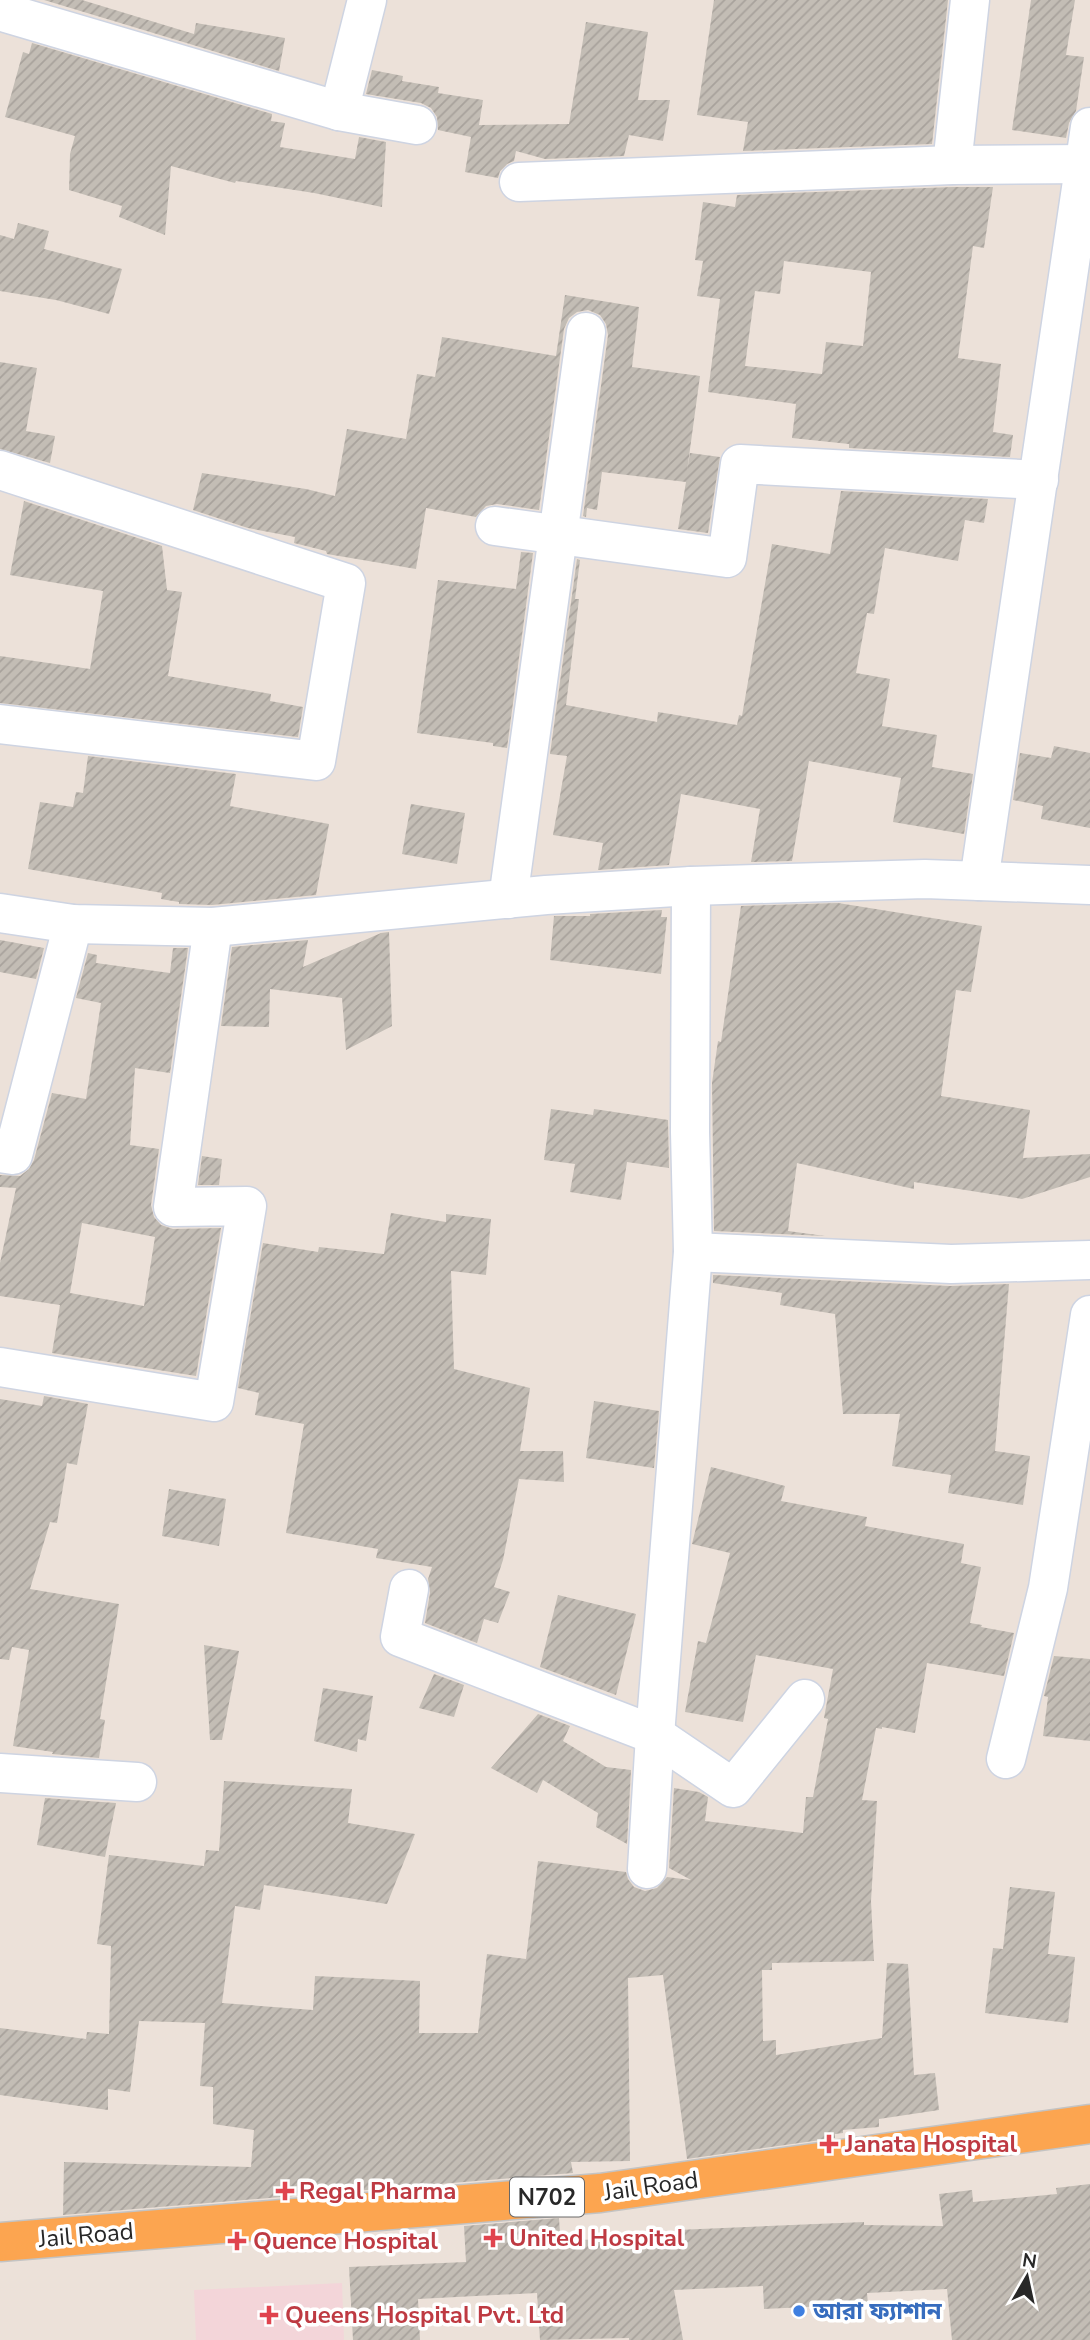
<svg xmlns="http://www.w3.org/2000/svg" width="1090" height="2340" font-family="'Nunito Sans','Noto Sans Bengali',sans-serif">
  <style>
    .medical { fill: #f3d5d9 }
    .building { fill: url(#building-hatch); fill-rule: evenodd }
    .lines { fill: none; stroke-linecap: round; stroke-linejoin: round }
    .minor-casing { stroke: #ced4e2; stroke-width: 41 }
    .trunk-casing { stroke: #c3c3c3; stroke-width: 41 }
    .minor { stroke: #fff; stroke-width: 38 }
    .trunk { stroke: #fca550; stroke-width: 38 }
    .health-dot { fill: #e0444e; stroke: #fff; stroke-width: 2.5 }
    .shop-dot { fill: #3f7fe0; stroke: #fff; stroke-width: 2.5 }
    .labels { text-anchor: middle; dominant-baseline: central; stroke-width: 7; stroke-linejoin: round; paint-order: stroke }
    .shield { fill: #fff; stroke: #686868; stroke-width: 2 }
    .shield-label { font-size: 23px; font-weight: bold; fill: #282828 }
    .health-label { font-size: 24px; font-weight: bold; fill: #be3a42; stroke: #fff; text-anchor: start }
    .street-label { font-size: 24px; fill: #282828; stroke: #fff }
    .shop-label { font-size: 24px; font-weight: bold; fill: #366cbe; stroke: #fff; text-anchor: start }
  </style>
  <defs>
    <pattern id="building-hatch" width="6" height="6" patternUnits="userSpaceOnUse" patternTransform="scale(1.75)"><rect width="6" height="6" fill="#c3bdb5"/><path d="M-1 1l2-2M0 6l6-6M5 7l2-2" fill="none" stroke="#a8a29c"/></pattern>
  </defs>
  <rect width="100%" height="100%" fill="#ece1d9"/>
  <!-- medical -->
  <path class="medical" d="M 342,2283 L 344,2340 L 196,2340 L 194,2290 Z"/>
  <!-- building -->
  <g class="building">
    <path d="M 44,0 L 82,0 L 194,34 L 196,23 L 285,38 L 279,71 Z"/>
    <path d="M 714,0 L 948,0 L 932,144 L 743,151 L 748,122 L 697,115 Z"/>
    <path d="M 1031,0 L 1075,0 L 1066,55 L 1084,57 L 1076,111 L 1069,123 L 1066,138 L 1012,130 Z"/>
    <path d="M 586,22 L 648,32 L 638,100 L 670,100 L 663,141 L 629,135 L 624,156 L 545,159 L 516,151 L 514,161 L 507,164 L 500,171 L 498,178 L 465,172 L 471,137 L 438,130 L 437,117 L 431,108 L 421,103 L 366,94 L 372,70 L 403,76 L 402,81 L 439,87 L 438,93 L 483,100 L 479,125 L 569,124 Z"/>
    <path d="M 32,43 L 272,114 L 271,121 L 285,123 L 280,147 L 355,159 L 359,137 L 386,142 L 382,207 L 314,193 L 236,181 L 235,183 L 171,166 L 165,235 L 119,217 L 122,206 L 69,190 L 70,154 L 75,136 L 5,117 L 23,52 L 29,54 Z"/>
    <path d="M 953,187 L 993,187 L 984,248 L 973,246 L 958,358 L 1001,364 L 993,432 L 1013,435 L 1010,457 L 849,448 L 849,444 L 792,438 L 796,404 L 708,392 L 720,299 L 697,296 L 703,261 L 695,260 L 703,202 L 735,207 L 737,195 ZM 784,261 L 871,272 L 863,346 L 826,342 L 822,374 L 745,366 L 755,291 L 780,294 Z"/>
    <path d="M 18,223 L 49,231 L 44,249 L 122,269 L 109,314 L 56,300 L 0,291 L 0,235 L 14,239 Z"/>
    <path d="M 565,295 L 639,307 L 632,367 L 700,376 L 687,471 L 690,453 L 720,457 L 708,533 L 678,529 L 686,482 L 602,472 L 597,510 L 587,508 L 586,517 L 583,516 L 608,335 L 606,324 L 600,315 L 588,310 L 577,312 L 569,318 L 564,329 L 539,510 L 497,504 L 486,506 L 476,517 L 426,508 L 416,569 L 327,554 L 326,551 L 294,543 L 295,537 L 248,528 L 193,510 L 202,473 L 306,489 L 335,496 L 347,429 L 406,439 L 417,374 L 435,377 L 442,337 L 556,356 Z"/>
    <path d="M 0,362 L 37,368 L 26,431 L 55,436 L 50,463 L 0,449 Z"/>
    <path d="M 841,491 L 988,499 L 984,523 L 965,520 L 958,561 L 885,548 L 874,614 L 867,613 L 856,673 L 890,679 L 882,726 L 937,735 L 932,767 L 973,774 L 964,834 L 893,822 L 901,778 L 809,761 L 792,861 L 751,862 L 760,809 L 681,794 L 669,865 L 598,870 L 603,843 L 553,835 L 567,756 L 550,754 L 577,559 L 580,560 L 575,599 L 579,599 L 566,705 L 657,722 L 658,712 L 737,725 L 739,715 L 742,716 L 772,544 L 830,554 Z"/>
    <path d="M 24,501 L 162,546 L 167,590 L 182,592 L 168,676 L 271,694 L 270,701 L 303,707 L 298,737 L 0,703 L 0,656 L 90,669 L 103,591 L 10,575 Z"/>
    <path d="M 521,552 L 533,553 L 507,748 L 493,746 L 493,743 L 417,733 L 438,580 L 516,589 Z"/>
    <path d="M 1054,746 L 1090,753 L 1090,828 L 1041,819 L 1043,806 L 1013,800 L 1020,753 L 1051,758 Z"/>
    <path d="M 88,756 L 236,774 L 230,806 L 329,824 L 316,895 L 212,905 L 179,904 L 179,902 L 161,899 L 162,893 L 28,869 L 40,802 L 73,807 L 76,792 L 83,793 Z"/>
    <path d="M 411,804 L 465,813 L 457,864 L 402,854 Z"/>
    <path d="M 838,903 L 982,926 L 971,992 L 956,990 L 941,1096 L 1030,1110 L 1023,1158 L 1090,1154 L 1090,1177 L 1022,1199 L 914,1182 L 914,1189 L 797,1163 L 788,1231 L 825,1236 L 714,1231 L 712,1083 L 718,1041 L 721,1042 L 741,906 Z"/>
    <path d="M 662,910 L 661,917 L 667,917 L 661,974 L 550,960 L 554,916 L 590,916 L 590,914 Z"/>
    <path d="M 389,932 L 392,1026 L 346,1050 L 342,998 L 270,989 L 269,1027 L 221,1026 L 232,947 L 308,940 L 303,967 L 381,933 Z"/>
    <path d="M 0,940 L 44,948 L 36,979 L 0,972 Z"/>
    <path d="M 173,948 L 188,948 L 170,1073 L 135,1068 L 130,1145 L 159,1149 L 151,1205 L 154,1217 L 161,1225 L 173,1229 L 221,1228 L 196,1376 L 52,1353 L 60,1305 L 0,1296 L 0,1263 L 16,1188 L 0,1187 L 0,1175 L 20,1176 L 29,1169 L 34,1160 L 52,1093 L 86,1099 L 101,1003 L 76,998 L 88,953 L 97,955 L 96,963 L 170,973 ZM 82,1223 L 155,1237 L 144,1306 L 70,1293 Z"/>
    <path d="M 551,1109 L 593,1115 L 594,1109 L 668,1120 L 669,1168 L 627,1162 L 621,1200 L 570,1192 L 575,1164 L 544,1160 Z"/>
    <path d="M 202,1156 L 222,1159 L 219,1185 L 198,1185 Z"/>
    <path d="M 391,1213 L 446,1222 L 446,1214 L 491,1219 L 486,1275 L 451,1271 L 454,1369 L 530,1388 L 520,1451 L 563,1451 L 564,1482 L 519,1479 L 503,1560 L 494,1587 L 510,1592 L 498,1623 L 484,1619 L 477,1643 L 425,1623 L 430,1593 L 428,1579 L 432,1567 L 376,1558 L 378,1549 L 286,1533 L 304,1424 L 255,1415 L 259,1393 L 238,1388 L 263,1243 L 318,1252 L 319,1247 L 384,1254 Z"/>
    <path d="M 713,1275 L 950,1286 L 1009,1284 L 995,1451 L 1030,1456 L 1023,1505 L 948,1493 L 951,1475 L 892,1466 L 900,1414 L 843,1414 L 835,1314 L 780,1305 L 782,1293 L 713,1283 Z"/>
    <path d="M 44,1396 L 88,1404 L 77,1465 L 67,1463 L 57,1523 L 50,1522 L 30,1589 L 119,1604 L 100,1719 L 105,1720 L 99,1758 L 52,1754 L 53,1752 L 13,1746 L 29,1650 L 12,1647 L 9,1660 L 0,1659 L 0,1399 L 42,1406 Z"/>
    <path d="M 594,1401 L 659,1411 L 654,1468 L 586,1458 Z"/>
    <path d="M 711,1467 L 785,1486 L 781,1501 L 867,1517 L 865,1526 L 964,1544 L 961,1563 L 981,1567 L 970,1623 L 982,1625 L 981,1627 L 1014,1633 L 1004,1676 L 927,1663 L 915,1733 L 882,1727 L 882,1729 L 876,1728 L 862,1800 L 877,1801 L 871,1901 L 874,1961 L 772,1963 L 772,1970 L 762,1970 L 763,2041 L 776,2040 L 776,2055 L 882,2038 L 887,1963 L 908,1964 L 914,2075 L 935,2073 L 939,2110 L 879,2119 L 879,2127 L 843,2130 L 843,2133 L 835,2134 L 835,2138 L 687,2159 L 663,1975 L 628,1978 L 630,2161 L 571,2162 L 573,2173 L 63,2215 L 64,2162 L 251,2167 L 254,2130 L 213,2124 L 213,2087 L 200,2086 L 205,2023 L 139,2021 L 130,2092 L 108,2089 L 108,2110 L 0,2095 L 0,2028 L 86,2039 L 87,2032 L 109,2034 L 111,1946 L 97,1944 L 109,1855 L 204,1866 L 206,1850 L 219,1851 L 224,1781 L 352,1789 L 348,1823 L 415,1834 L 387,1904 L 264,1885 L 260,1910 L 235,1906 L 222,2003 L 313,2010 L 315,1976 L 420,1981 L 419,2033 L 478,2033 L 487,1954 L 526,1959 L 538,1861 L 626,1872 L 628,1879 L 634,1887 L 645,1891 L 657,1888 L 667,1877 L 691,1880 L 669,1868 L 674,1788 L 699,1792 L 708,1797 L 705,1821 L 803,1833 L 806,1797 L 813,1797 L 828,1719 L 824,1718 L 833,1669 L 756,1655 L 743,1722 L 685,1712 L 698,1641 L 706,1643 L 730,1553 L 692,1544 Z"/>
    <path d="M 169,1489 L 226,1499 L 219,1546 L 162,1536 Z"/>
    <path d="M 558,1595 L 636,1614 L 616,1695 L 540,1667 Z"/>
    <path d="M 204,1645 L 239,1651 L 222,1740 L 210,1740 Z"/>
    <path d="M 1054,1656 L 1090,1659 L 1090,1741 L 1043,1736 L 1048,1697 L 1044,1696 Z"/>
    <path d="M 434,1674 L 464,1685 L 454,1717 L 419,1708 Z"/>
    <path d="M 323,1688 L 373,1696 L 366,1741 L 358,1739 L 357,1752 L 314,1741 Z"/>
    <path d="M 538,1714 L 570,1726 L 563,1741 L 606,1767 L 631,1770 L 627,1844 L 596,1827 L 598,1813 L 543,1780 L 537,1793 L 491,1768 Z"/>
    <path d="M 45,1798 L 116,1803 L 105,1857 L 37,1845 Z"/>
    <path d="M 1010,1887 L 1055,1892 L 1048,1954 L 1075,1957 L 1068,2023 L 985,2013 L 993,1948 L 1003,1949 Z"/>
    <path d="M 1090,2184 L 1090,2340 L 952,2340 L 947,2289 L 867,2293 L 868,2304 L 764,2309 L 763,2286 L 674,2290 L 683,2340 L 629,2340 L 629,2338 L 540,2340 L 537,2293 L 418,2299 L 420,2340 L 353,2340 L 349,2267 L 466,2262 L 464,2226 L 559,2218 L 560,2234 L 580,2233 L 581,2240 L 677,2235 L 677,2230 L 864,2222 L 864,2225 L 943,2226 L 939,2194 L 972,2190 L 973,2202 L 1057,2194 L 1056,2188 Z"/>
  </g>
  <g class="lines">
    <!-- minor casing -->
    <g class="minor-casing">
      <g id="minor">
        <path d="M 1,0 L 6,13 L 339,111 L 417,125"/>
        <path d="M 339,111 L 367,0"/>
        <path d="M 952,165 L 970,0"/>
        <path d="M 519,182 L 952,165 L 1090,164"/>
        <path d="M 0,470 L 346,583 L 316,761 L 0,724"/>
        <path d="M 495,526 L 727,558 L 740,464 L 1039,480"/>
        <path d="M 979,881 L 1090,127"/>
        <path d="M 508,899 L 586,332"/>
        <path d="M 0,913 L 73,924 L 213,927 L 546,895 L 691,886 L 925,879 L 1090,885"/>
        <path d="M 0,1153 L 13,1155 L 73,924"/>
        <path d="M 693,1252 L 951,1264 L 1090,1260"/>
        <path d="M 0,1367 L 214,1402 L 247,1206 L 173,1207 L 213,927"/>
        <path d="M 409,1589 L 400,1637 L 655,1735 L 733,1788 L 805,1699"/>
        <path d="M 1006,1759 L 1048,1588 L 1090,1315"/>
        <path d="M 0,1773 L 137,1782"/>
        <path d="M 647,1869 L 655,1735 L 693,1252 L 690,1132 L 691,886"/>
      </g>
    </g>
    <!-- trunk casing -->
    <g class="trunk-casing">
      <path id="trunk" d="M 0,2242 L 600,2193 L 1090,2124"/>
    </g>
    <!-- minor -->
    <use href="#minor" class="minor"/>
    <!-- trunk -->
    <use href="#trunk" class="trunk"/>
  </g>
  <!-- markers -->
  <g class="health-dot">
    <path d="M825.5 2133.5h7v7h7v7h-7v7h-7v-7h-7v-7h7z"/>
    <path d="M281.5 2180.5h7v7h7v7h-7v7h-7v-7h-7v-7h7z"/>
    <path d="M489.5 2227.5h7v7h7v7h-7v7h-7v-7h-7v-7h7z"/>
    <path d="M233.5 2230.5h7v7h7v7h-7v7h-7v-7h-7v-7h7z"/>
    <path d="M265.5 2304.5h7v7h7v7h-7v7h-7v-7h-7v-7h7z"/>
  </g>
  <circle class="shop-dot" cx="799" cy="2311" r="7"/>
  <g class="labels">
    <!-- shield labels -->
    <rect class="shield" x="510" y="2177.5" width="74" height="39" rx="5"/>
    <g class="shield-label">
      <text x="547" y="2197">N702</text>
    </g>
    <!-- health labels -->
    <g class="health-label">
      <text x="845" y="2144">Janata Hospital</text>
      <text x="299" y="2191">Regal Pharma</text>
      <text x="509" y="2238">United Hospital</text>
      <text x="253" y="2241">Quence Hospital</text>
      <text x="285" y="2315">Queens Hospital Pvt. Ltd</text>
    </g>
    <!-- street labels -->
    <g class="street-label">
      <text transform="translate(651 2186) rotate(-8)">Jail Road</text>
      <text transform="translate(86 2235) rotate(-5)">Jail Road</text>
    </g>
    <!-- shop labels -->
    <g class="shop-label">
      <text x="813" y="2311">আরা ফ্যাশান</text>
    </g>
  </g>
  <!-- north arrow -->
  <g transform="translate(1027 2277) rotate(9)" stroke="#ffffff" stroke-width="5" paint-order="stroke">
  <path d="M0-5L12 26L0 18L-12 26Z" fill="#282828"/>
  <text y="-10" font-size="19" font-weight="bold" text-anchor="middle" fill="#282828">N</text>
  </g>
</svg>
